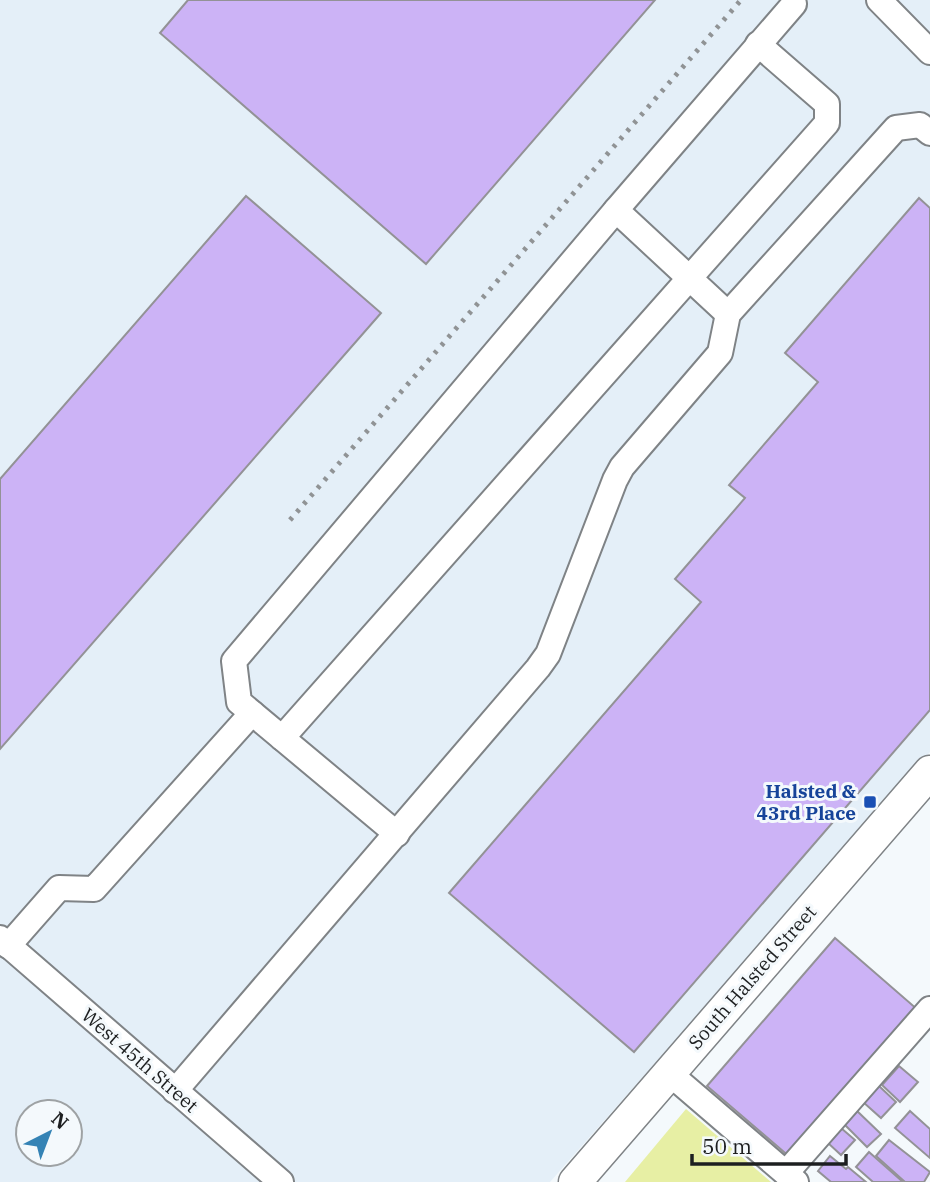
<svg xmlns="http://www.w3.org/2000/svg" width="930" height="1182" font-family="'IBM Plex Serif',serif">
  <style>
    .built { fill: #e4eff8; fill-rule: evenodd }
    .green { fill: #e7efa4 }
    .building { fill: #ccb3f6; stroke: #939296; stroke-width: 2 }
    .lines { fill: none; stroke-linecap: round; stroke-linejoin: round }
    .minor-casing { stroke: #7f8386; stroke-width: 28 }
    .major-casing { stroke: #7f8386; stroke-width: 35 }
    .minor { stroke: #fff; stroke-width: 24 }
    .major { stroke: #fff; stroke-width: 32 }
    .rail { stroke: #909395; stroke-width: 5; stroke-dasharray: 3.5 7; stroke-linecap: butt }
    .transit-dot { fill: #1a4fb4; stroke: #f4f9fc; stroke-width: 2.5 }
    .labels { text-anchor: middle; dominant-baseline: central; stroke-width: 6; stroke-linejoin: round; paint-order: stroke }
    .transit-label { font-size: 19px; font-weight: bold; fill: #164399; stroke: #f4f9fc; text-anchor: end }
    .street-label { font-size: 19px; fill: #1d1f20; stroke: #f4f9fc }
  </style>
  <rect width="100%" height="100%" fill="#f4f9fc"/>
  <!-- built -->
  <path class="built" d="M 0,0 L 930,0 L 930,752 L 550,1182 L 0,1182 ZM 28,1112 L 70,1112 L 70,1154 L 28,1154 Z"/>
  <!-- green -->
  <path class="green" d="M 686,1109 L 771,1182 L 625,1182 Z"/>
  <!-- building -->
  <g class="building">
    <path d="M 188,0 L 655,0 L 426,264 L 160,33 Z"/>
    <path d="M 246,196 L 381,313 L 0,749 L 0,479 Z"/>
    <path d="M 919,198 L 930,208 L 930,710 L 634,1052 L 449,893 L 701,602 L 675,579 L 745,498 L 729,485 L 818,382 L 785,353 Z"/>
    <path d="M 835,938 L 918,1010 L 791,1158 L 707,1086 Z"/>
    <path d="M 899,1066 L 918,1082 L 900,1102 L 882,1085 Z"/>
    <path d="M 878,1085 L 896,1102 L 881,1118 L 863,1102 Z"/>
    <path d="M 855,1109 L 881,1134 L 867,1147 L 842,1122 Z"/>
    <path d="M 910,1111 L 930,1129 L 930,1158 L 895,1128 Z"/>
    <path d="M 841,1128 L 855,1140 L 841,1155 L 828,1143 Z"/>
    <path d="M 889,1140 L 930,1172 L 924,1182 L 905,1182 L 876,1156 Z"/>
    <path d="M 869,1152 L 903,1182 L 873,1182 L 856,1167 Z"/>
    <path d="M 830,1156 L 846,1169 L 848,1167 L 866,1182 L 831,1182 L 818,1171 Z"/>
  </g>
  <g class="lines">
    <!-- minor casing -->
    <g class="minor-casing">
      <g id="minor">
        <path d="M 879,0 L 930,52"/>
        <path d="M 728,314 L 616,210 L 794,4"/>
        <path d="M 282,738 L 827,123 L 827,104 L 758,44"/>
        <path d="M 397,834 L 239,702 L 234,661 L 616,210"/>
        <path d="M 0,938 L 281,1182"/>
        <path d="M 8,946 L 59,888 L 94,889 L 252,713"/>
        <path d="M 669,1073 L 796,1182"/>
        <path d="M 175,1091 L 538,668 L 548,654 L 615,480 L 622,467 L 720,353 L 728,314 L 896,128 L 920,125 L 930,133"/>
        <path d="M 786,1173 L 930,1009"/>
      </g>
    </g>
    <!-- major casing -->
    <g class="major-casing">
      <path id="major" d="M 575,1182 L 930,772"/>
    </g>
    <!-- minor -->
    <use href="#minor" class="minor"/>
    <!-- major -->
    <use href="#major" class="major"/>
    <!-- rail -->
    <path class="rail" d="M 290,520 L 741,0"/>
  </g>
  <!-- markers -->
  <rect class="transit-dot" x="863" y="795" width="14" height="14" rx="3.5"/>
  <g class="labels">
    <!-- transit labels -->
    <g class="transit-label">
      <text x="856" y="791">Halsted &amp;<tspan x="856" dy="22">43rd Place</tspan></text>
    </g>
    <!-- street labels -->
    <g class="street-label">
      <text transform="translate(752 977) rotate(-49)">South Halsted Street</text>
      <text transform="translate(140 1060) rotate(41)">West 45th Street</text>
    </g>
  </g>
  <!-- north arrow -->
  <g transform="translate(49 1133) rotate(42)"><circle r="33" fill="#f4f9fc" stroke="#9ea2a4" stroke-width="2"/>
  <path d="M0-5L12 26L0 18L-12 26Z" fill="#3483b5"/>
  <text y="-10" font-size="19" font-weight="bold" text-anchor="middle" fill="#1d1f20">N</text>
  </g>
  <!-- scale -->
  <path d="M692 1154v10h154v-10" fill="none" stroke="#1d1f20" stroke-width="3.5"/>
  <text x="702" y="1154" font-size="21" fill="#1d1f20" stroke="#f4f9fc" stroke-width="5" paint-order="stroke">50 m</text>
</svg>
